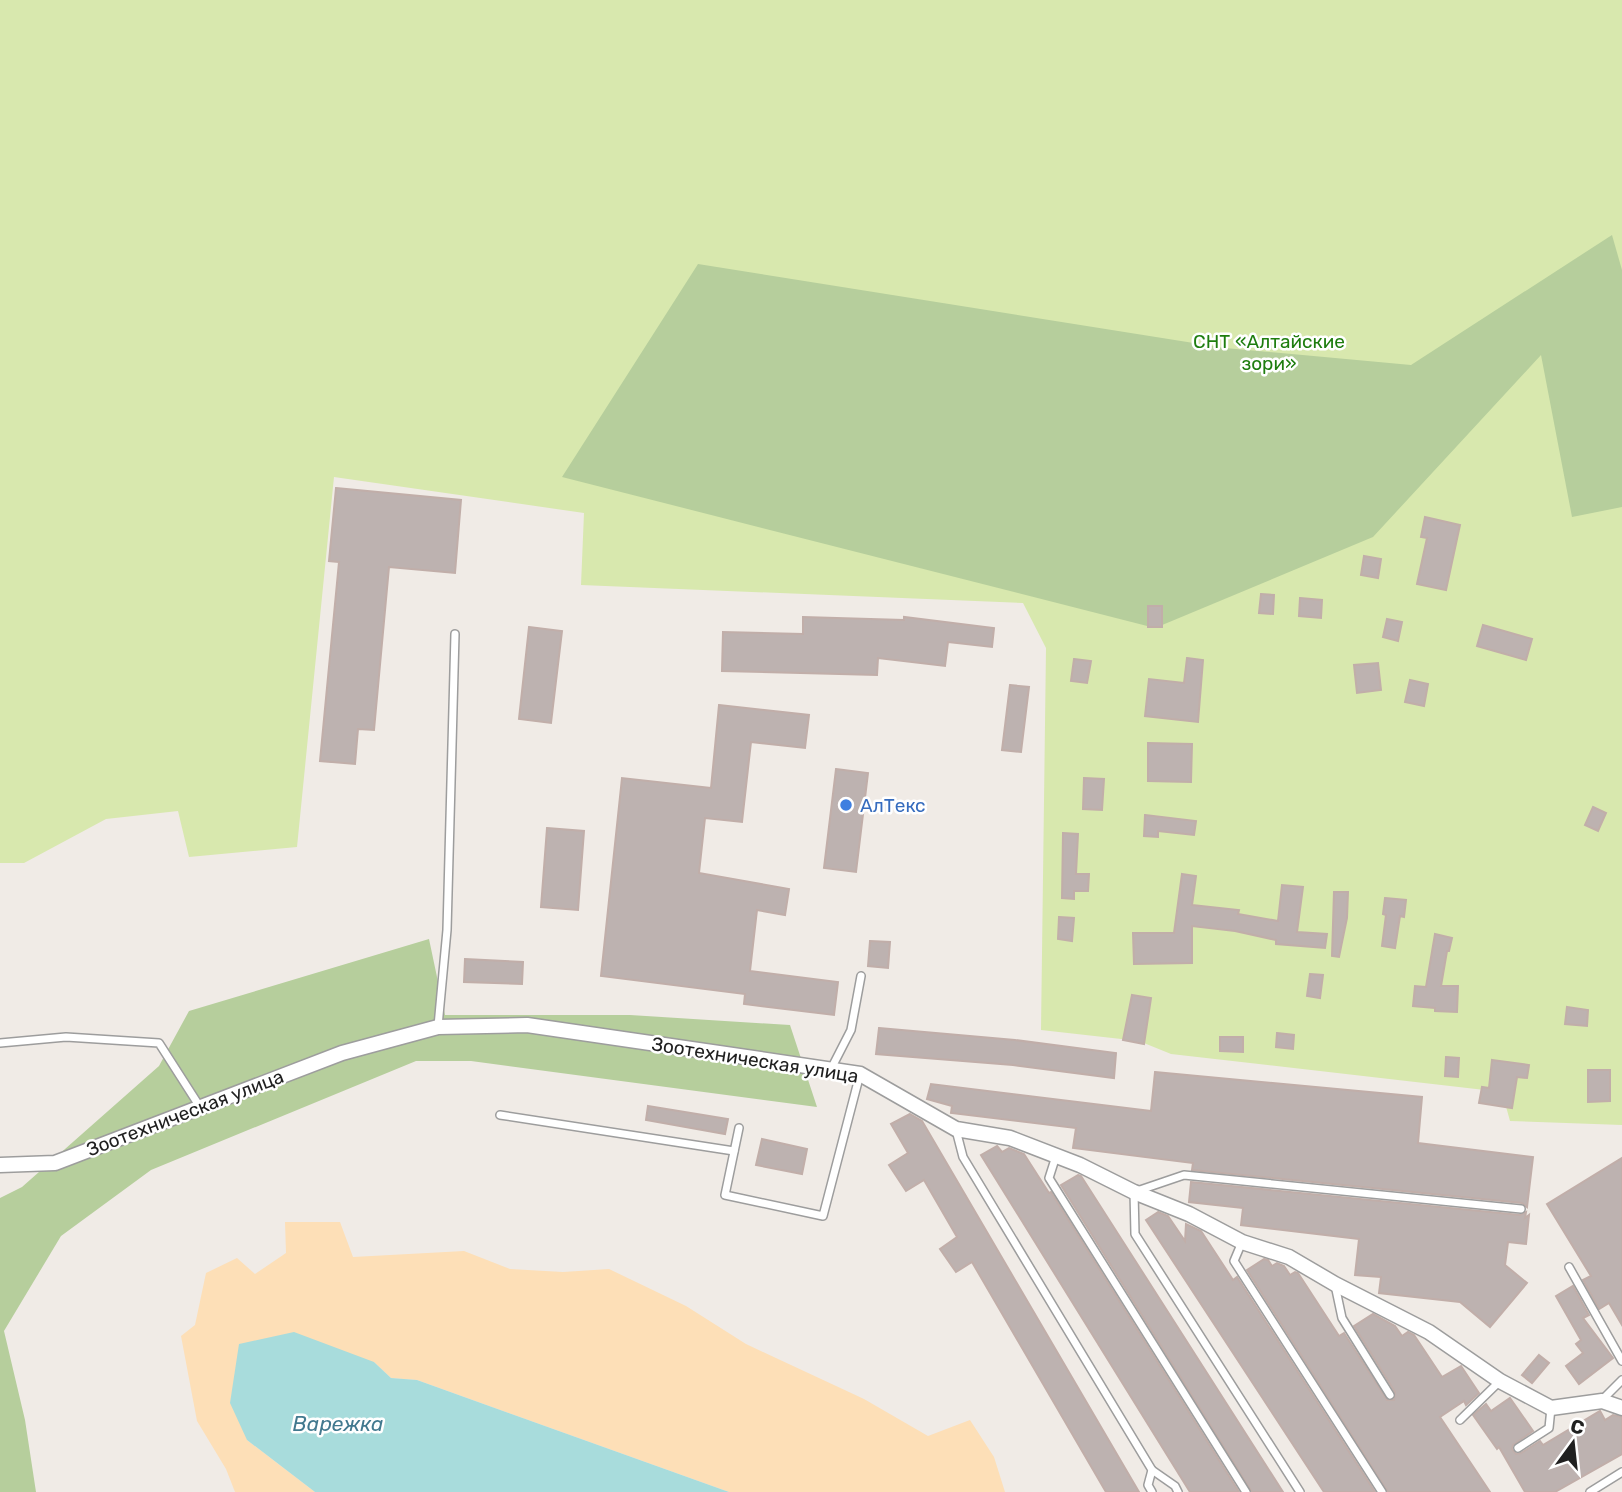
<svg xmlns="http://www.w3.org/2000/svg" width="1622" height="1492" font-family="Rubik,sans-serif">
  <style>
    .grass { fill: #d8e8ae }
    .forest { fill: #b6ce9c }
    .sand { fill: #fddfb7 }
    .water { fill: #a8dcdc }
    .building { fill: #bdb2b0; stroke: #c1aea9; stroke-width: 2 }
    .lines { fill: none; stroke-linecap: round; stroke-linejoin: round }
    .service-casing { stroke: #9d9d9d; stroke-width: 10 }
    .minor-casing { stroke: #9d9d9d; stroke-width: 17 }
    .service { stroke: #fff; stroke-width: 7 }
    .minor { stroke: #fff; stroke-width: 14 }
    .shop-dot { fill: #3f7fe0; stroke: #fff; stroke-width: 2.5 }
    .labels { text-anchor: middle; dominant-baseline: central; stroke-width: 5; stroke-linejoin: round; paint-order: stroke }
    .park-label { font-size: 19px; fill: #1e7d0f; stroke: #fff }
    .shop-label { font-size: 19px; fill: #366cbe; stroke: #fff; text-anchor: start }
    .street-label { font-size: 19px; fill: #202020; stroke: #fff }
    .water-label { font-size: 21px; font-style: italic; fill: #42798f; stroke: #fff }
  </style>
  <rect width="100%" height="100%" fill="#f0ebe6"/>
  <!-- grass -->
  <path class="grass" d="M 0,0 L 1622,0 L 1622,1125 L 1510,1121 L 1502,1092 L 1171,1054 L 1139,1041 L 1041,1030 L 1046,648 L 1023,603 L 581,585 L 584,513 L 334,477 L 297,847 L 189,857 L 178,811 L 106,819 L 24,863 L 0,863 Z"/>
  <!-- forest -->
  <g class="forest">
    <path d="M 1612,235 L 1622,270 L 1622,507 L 1572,517 L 1541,355 L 1373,537 L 1155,628 L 562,477 L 698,264 L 1225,348 L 1411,365 Z"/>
    <path d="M 429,939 L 445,1015 L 630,1015 L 790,1025 L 817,1107 L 471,1061 L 416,1061 L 151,1170 L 61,1236 L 4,1331 L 25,1420 L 36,1492 L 0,1492 L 0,1198 L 22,1187 L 159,1066 L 189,1011 Z"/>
  </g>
  <!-- sand -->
  <path class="sand" d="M 285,1222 L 340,1222 L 353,1257 L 464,1251 L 510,1269 L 563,1272 L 609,1269 L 686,1306 L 746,1344 L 864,1399 L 928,1436 L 970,1420 L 994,1457 L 1005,1492 L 729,1492 L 417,1380 L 391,1378 L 374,1362 L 247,1440 L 315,1492 L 235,1492 L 226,1469 L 197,1421 L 181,1336 L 195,1325 L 206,1273 L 237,1258 L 255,1274 L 286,1253 Z"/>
  <!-- water -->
  <path class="water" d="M 294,1332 L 374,1362 L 391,1378 L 417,1380 L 729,1492 L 315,1492 L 247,1440 L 230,1403 L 239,1344 Z"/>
  <!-- building -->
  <g class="building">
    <path d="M 336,488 L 461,500 L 455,573 L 389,567 L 374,730 L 358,729 L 355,764 L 320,761 L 339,562 L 329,561 Z"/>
    <path d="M 1425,517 L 1460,525 L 1446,590 L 1417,584 L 1427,538 L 1421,537 Z"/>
    <path d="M 1364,556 L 1381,559 L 1378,578 L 1361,575 Z"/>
    <path d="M 1261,594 L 1274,595 L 1273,614 L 1259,613 Z"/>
    <path d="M 1300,598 L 1322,600 L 1321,618 L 1299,616 Z"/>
    <rect x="1148" y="606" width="14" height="21"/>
    <path d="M 803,617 L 904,620 L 904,617 L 994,628 L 992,647 L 948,642 L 945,666 L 878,658 L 877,675 L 722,671 L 723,632 L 803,634 Z"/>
    <path d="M 1387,619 L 1402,622 L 1398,641 L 1383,637 Z"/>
    <path d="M 1483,625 L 1532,639 L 1526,660 L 1477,646 Z"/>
    <path d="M 529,627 L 562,631 L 551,723 L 519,719 Z"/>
    <path d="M 1187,658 L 1203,660 L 1198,722 L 1145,716 L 1149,679 L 1184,683 Z"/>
    <path d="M 1074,659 L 1091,661 L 1087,683 L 1071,681 Z"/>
    <path d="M 1378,663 L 1381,690 L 1357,693 L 1354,665 Z"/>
    <path d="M 1410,680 L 1428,684 L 1424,706 L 1405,702 Z"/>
    <path d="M 1010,685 L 1029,687 L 1021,752 L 1002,750 Z"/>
    <path d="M 719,705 L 809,715 L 805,748 L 751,742 L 742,822 L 705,818 L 699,873 L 789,889 L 785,915 L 757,910 L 750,971 L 838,982 L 834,1015 L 744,1004 L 745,994 L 601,976 L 622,778 L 711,788 Z"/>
    <path d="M 1148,743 L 1192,744 L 1191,782 L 1148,781 Z"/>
    <path d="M 836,769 L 868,773 L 856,872 L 824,868 Z"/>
    <path d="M 1084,778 L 1104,779 L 1102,810 L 1083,809 Z"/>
    <path d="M 1593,807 L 1606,813 L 1598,831 L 1585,825 Z"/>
    <path d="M 1145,815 L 1196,821 L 1194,835 L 1158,831 L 1158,837 L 1144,836 Z"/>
    <path d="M 547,828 L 584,831 L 578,910 L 541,907 Z"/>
    <path d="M 1063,833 L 1078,834 L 1076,874 L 1089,874 L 1088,891 L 1074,891 L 1074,899 L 1062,898 Z"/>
    <path d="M 1182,874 L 1196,876 L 1192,905 L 1239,910 L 1238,914 L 1278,921 L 1282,885 L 1303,887 L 1297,932 L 1327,934 L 1325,948 L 1276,944 L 1276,940 L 1235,931 L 1192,926 L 1192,963 L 1134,964 L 1133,933 L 1174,933 Z"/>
    <path d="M 1334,892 L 1348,892 L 1347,918 L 1339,957 L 1332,956 Z"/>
    <path d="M 1385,898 L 1406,900 L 1404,917 L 1400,916 L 1395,948 L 1382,946 L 1386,915 L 1383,914 Z"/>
    <path d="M 1059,917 L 1074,918 L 1072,941 L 1058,939 Z"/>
    <path d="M 1435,934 L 1452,938 L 1449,951 L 1447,951 L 1441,986 L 1458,986 L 1457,1012 L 1435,1011 L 1435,1008 L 1413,1006 L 1415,986 L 1426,987 Z"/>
    <path d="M 870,941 L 890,942 L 888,968 L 868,966 Z"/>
    <path d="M 465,959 L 523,962 L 522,984 L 464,982 Z"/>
    <path d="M 1310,974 L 1323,975 L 1320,998 L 1307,996 Z"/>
    <path d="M 1132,995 L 1151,998 L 1144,1044 L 1123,1040 Z"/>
    <path d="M 1567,1007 L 1588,1010 L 1587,1026 L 1565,1024 Z"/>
    <path d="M 879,1028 L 1015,1040 L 1116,1053 L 1114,1078 L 1013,1065 L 876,1054 Z"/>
    <path d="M 1277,1033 L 1294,1035 L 1293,1049 L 1276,1047 Z"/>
    <path d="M 1220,1037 L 1243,1037 L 1243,1052 L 1220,1051 Z"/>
    <path d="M 1446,1057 L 1459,1058 L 1458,1077 L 1445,1076 Z"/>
    <path d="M 1492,1060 L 1529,1065 L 1527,1078 L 1517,1077 L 1512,1108 L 1479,1103 L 1482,1087 L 1489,1088 Z"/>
    <path d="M 1588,1070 L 1610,1070 L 1610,1101 L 1588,1102 Z"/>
    <path d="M 1155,1072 L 1422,1097 L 1418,1143 L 1533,1157 L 1527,1207 L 1522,1203 L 1192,1170 L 1193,1163 L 1073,1148 L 1076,1128 L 951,1113 L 952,1106 L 927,1099 L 931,1084 L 1151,1111 Z"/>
    <path d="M 648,1106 L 728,1119 L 725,1134 L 646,1120 Z"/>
    <path d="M 910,1114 L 922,1121 L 1139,1492 L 1106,1492 L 972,1262 L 956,1272 L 940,1249 L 957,1237 L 924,1180 L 906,1191 L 889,1165 L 908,1153 L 891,1124 Z"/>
    <path d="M 762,1139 L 807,1149 L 802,1174 L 756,1165 Z"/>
    <path d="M 997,1146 L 1002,1152 L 1009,1148 L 1024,1154 L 1049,1193 L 1051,1192 L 1239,1492 L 1190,1492 L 981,1155 Z"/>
    <path d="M 1622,1158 L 1622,1325 L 1609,1303 L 1599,1309 L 1583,1280 L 1591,1276 L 1547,1204 Z"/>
    <path d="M 1078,1175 L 1081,1176 L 1283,1492 L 1252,1492 L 1061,1185 Z"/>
    <path d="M 1191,1182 L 1520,1215 L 1526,1212 L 1525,1218 L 1529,1215 L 1526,1244 L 1508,1242 L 1505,1265 L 1527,1283 L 1490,1327 L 1460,1302 L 1379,1293 L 1381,1277 L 1355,1275 L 1359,1239 L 1241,1225 L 1243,1208 L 1189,1202 Z"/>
    <path d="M 1158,1212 L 1168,1216 L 1185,1241 L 1186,1224 L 1201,1231 L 1233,1280 L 1237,1277 L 1375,1492 L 1324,1492 L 1146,1220 Z"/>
    <path d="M 1264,1259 L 1268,1260 L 1272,1266 L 1277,1263 L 1284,1266 L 1290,1275 L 1295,1272 L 1298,1273 L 1339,1336 L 1344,1333 L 1387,1400 L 1394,1400 L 1395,1392 L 1354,1326 L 1373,1314 L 1395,1326 L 1402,1336 L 1408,1332 L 1414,1335 L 1442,1377 L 1461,1366 L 1479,1393 L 1466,1405 L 1464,1401 L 1440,1417 L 1490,1492 L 1388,1492 L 1247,1270 Z"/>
    <path d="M 1573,1286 L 1589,1315 L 1583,1318 L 1613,1358 L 1579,1384 L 1566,1366 L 1583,1353 L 1576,1344 L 1581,1340 L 1556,1296 Z"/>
    <path d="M 1539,1355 L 1549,1363 L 1532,1383 L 1522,1375 Z"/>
    <path d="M 1510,1398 L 1533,1431 L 1513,1445 L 1512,1449 L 1516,1454 L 1521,1453 L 1540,1441 L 1543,1445 L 1600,1411 L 1605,1420 L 1613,1415 L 1622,1417 L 1622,1454 L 1555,1492 L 1525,1492 L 1499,1447 L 1497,1449 L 1473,1415 L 1486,1404 L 1491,1411 Z"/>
  </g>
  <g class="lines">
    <!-- service casing -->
    <g class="service-casing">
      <g id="service">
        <path d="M 438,1026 L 447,930 L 455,634"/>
        <path d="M 0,1043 L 66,1037 L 159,1043 L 200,1107"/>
        <path d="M 831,1069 L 851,1030 L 861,976"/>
        <path d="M 500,1115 L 734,1151"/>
        <path d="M 739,1128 L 725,1195 L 823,1216 L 860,1074"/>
        <path d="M 956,1130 L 963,1157 L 1152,1470 L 1148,1485 L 1152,1492"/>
        <path d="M 1056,1156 L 1049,1178 L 1246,1492"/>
        <path d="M 1242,1242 L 1234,1261 L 1382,1492"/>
        <path d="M 1569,1267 L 1622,1361"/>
        <path d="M 1335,1285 L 1342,1318 L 1390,1395"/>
        <path d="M 1602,1400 L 1622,1380"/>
        <path d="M 1460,1420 L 1500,1381"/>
        <path d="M 1518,1448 L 1549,1428 L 1551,1408"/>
        <path d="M 1152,1470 L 1175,1486 L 1178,1492"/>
        <path d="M 1300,1492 L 1135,1234 L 1134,1192 L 1184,1175 L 1521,1209"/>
        <path d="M 1590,1492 L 1622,1472"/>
      </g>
    </g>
    <!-- minor casing -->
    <g class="minor-casing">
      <path id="minor" d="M 0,1165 L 55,1163 L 342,1053 L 438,1027 L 527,1025 L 760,1059 L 860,1074 L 956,1129 L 1010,1138 L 1080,1165 L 1134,1192 L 1189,1214 L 1242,1242 L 1289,1257 L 1335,1284 L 1429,1332 L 1500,1381 L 1551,1408 L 1602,1401 L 1622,1408"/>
    </g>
    <!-- service -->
    <use href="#service" class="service"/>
    <!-- minor -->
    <use href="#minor" class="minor"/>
  </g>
  <!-- markers -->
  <circle class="shop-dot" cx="846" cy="805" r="7"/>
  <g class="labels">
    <!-- park labels -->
    <g class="park-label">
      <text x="1269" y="341">СНТ «Алтайские<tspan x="1269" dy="22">зори»</tspan></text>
    </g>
    <!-- shop labels -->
    <g class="shop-label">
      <text x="860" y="805">АлТекс</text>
    </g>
    <!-- street labels -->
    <g class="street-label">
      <text transform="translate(755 1060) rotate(9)">Зоотехническая улица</text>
      <text transform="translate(185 1113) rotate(-21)">Зоотехническая улица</text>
    </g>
    <!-- water labels -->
    <g class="water-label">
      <text x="338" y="1423">Варежка</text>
    </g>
  </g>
  <!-- north arrow -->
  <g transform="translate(1573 1443) rotate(15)" stroke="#ffffff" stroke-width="5" paint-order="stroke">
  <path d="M0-5L12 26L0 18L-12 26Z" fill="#202020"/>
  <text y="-10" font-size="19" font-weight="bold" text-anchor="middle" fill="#202020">С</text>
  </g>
</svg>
